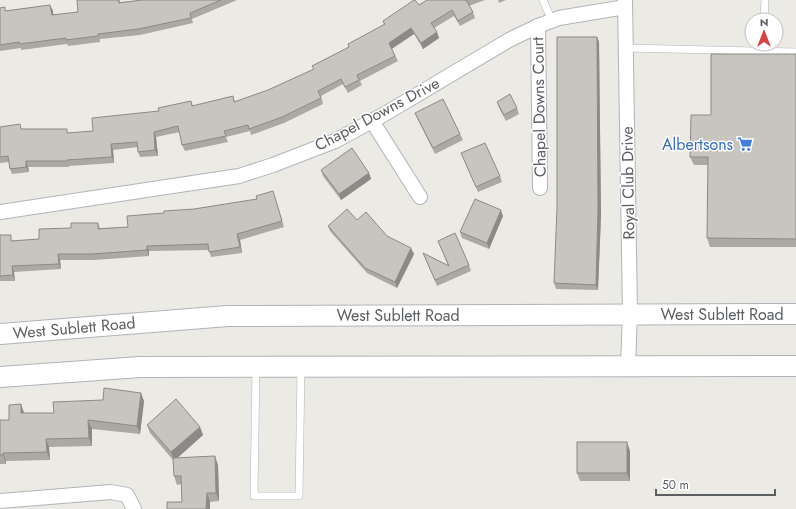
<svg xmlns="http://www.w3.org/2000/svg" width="796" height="509" font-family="Jost,sans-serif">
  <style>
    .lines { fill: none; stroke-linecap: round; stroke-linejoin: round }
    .service-casing { stroke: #b1b4b7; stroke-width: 8 }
    .minor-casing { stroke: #b1b4b7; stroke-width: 16 }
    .secondary-casing { stroke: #b0b3b7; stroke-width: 22 }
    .service { stroke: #fff; stroke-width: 7 }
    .minor { stroke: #fff; stroke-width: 14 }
    .secondary { stroke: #fff; stroke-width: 20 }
    .wall { fill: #aca9a5 }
    .shaded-wall { fill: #8c8a86 }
    .building { fill: #c8c5c0; stroke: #8c8a86 }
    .labels { text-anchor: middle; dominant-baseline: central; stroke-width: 3; stroke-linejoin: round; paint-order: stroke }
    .street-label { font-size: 16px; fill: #5c5f62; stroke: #fff }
    .shop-label { font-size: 16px; fill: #366cbe; stroke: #fff; text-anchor: end }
  </style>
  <rect width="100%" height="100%" fill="#eceae4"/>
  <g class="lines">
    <!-- service casing -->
    <g class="service-casing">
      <g id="service">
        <path d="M 543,0 L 552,21"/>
        <path d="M 764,20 L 765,0"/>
        <path d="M 626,48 L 796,52"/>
        <path d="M 256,369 L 254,496 L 299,496 L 301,367"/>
      </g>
    </g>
    <!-- minor casing -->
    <g class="minor-casing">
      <g id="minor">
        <path d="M 625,0 L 630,314 L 628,366"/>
        <path d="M 538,26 L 540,188"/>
        <path d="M 372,121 L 420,197"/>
        <path d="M 0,212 L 239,176 L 273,165 L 335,141 L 383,115 L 509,40 L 538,26 L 559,18 L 625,7"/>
        <path d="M 0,501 L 111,492 L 127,495 L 134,509"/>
      </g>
    </g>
    <!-- secondary casing -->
    <g class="secondary-casing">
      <g id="secondary">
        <path d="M 0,334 L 228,316 L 796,314"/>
        <path d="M 0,377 L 140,367 L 796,366"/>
      </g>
    </g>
    <!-- service -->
    <use href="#service" class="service"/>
    <!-- minor -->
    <use href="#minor" class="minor"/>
    <!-- secondary -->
    <use href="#secondary" class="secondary"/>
  </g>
  <!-- wall -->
  <g class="wall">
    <path d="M 77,0 L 120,0 L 120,2 L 142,0 L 237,0 L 192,19 L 193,23 L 140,35 L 100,39 L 100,42 L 68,46 L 67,44 L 21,50 L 21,48 L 0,51 L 0,8 L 6,11 L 50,5 L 53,11 L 53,15 L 78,12 Z"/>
    <path d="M 427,0 L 485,0 L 469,6 L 473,12 L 475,18 L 460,26 L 454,16 L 434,28 L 437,32 L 439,38 L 423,49 L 414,34 L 392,49 L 398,61 L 360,81 L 362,85 L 348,93 L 343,84 L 321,96 L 323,104 L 284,123 L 251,135 L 250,131 L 226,137 L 228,142 L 185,151 L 182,145 L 180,132 L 156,137 L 158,156 L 140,157 L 138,152 L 138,147 L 113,150 L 114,163 L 69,166 L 69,167 L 28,167 L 29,172 L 12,174 L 10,169 L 9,162 L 0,163 L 0,127 L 69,133 L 93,131 L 191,101 L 193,106 L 233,96 L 235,102 L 268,90 L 314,69 L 312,66 L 349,47 L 348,44 L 384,25 L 383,21 L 419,5 Z"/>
    <path d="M 498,0 L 506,0 L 499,3 Z"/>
    <path d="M 597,37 L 599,42 L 601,215 L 598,290 L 556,289 L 554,283 Z"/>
    <path d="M 796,54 L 796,247 L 710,247 L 707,238 L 708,165 L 694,165 L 690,157 L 711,115 Z"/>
    <path d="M 497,102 L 517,108 L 519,114 L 506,121 L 499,108 Z"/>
    <path d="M 415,113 L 460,134 L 463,140 L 435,154 L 417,118 Z"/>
    <path d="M 461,153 L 500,176 L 502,182 L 478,192 Z"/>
    <path d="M 321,170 L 369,173 L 371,179 L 341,200 L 323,176 Z"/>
    <path d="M 275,197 L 284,227 L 240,240 L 242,253 L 211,257 L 209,250 L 149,251 L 149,256 L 95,260 L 60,260 L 61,269 L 14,272 L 15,281 L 0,281 L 0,235 L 13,241 L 39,239 L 71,228 L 98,223 L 100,228 L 128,227 L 164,213 L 194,209 Z"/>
    <path d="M 503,216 L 489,249 L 462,238 L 460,232 Z"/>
    <path d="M 357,220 L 387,236 L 414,254 L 397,288 L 367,273 L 330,231 L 328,226 Z"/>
    <path d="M 438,241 L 469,265 L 471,271 L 437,286 L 423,253 L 448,265 Z"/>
    <path d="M 144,401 L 140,434 L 92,429 L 92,446 L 49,447 L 50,460 L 6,461 L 6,464 L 0,464 L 0,420 L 9,420 L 21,404 L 24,413 L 54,413 Z"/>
    <path d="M 147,425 L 200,427 L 203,435 L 177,458 L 218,465 L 219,501 L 210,502 L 210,509 L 167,509 L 182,502 L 181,484 L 177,485 L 174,476 L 173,460 L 150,433 Z"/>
    <path d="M 630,451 L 630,481 L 580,481 L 577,473 Z"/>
  </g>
  <!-- shaded-wall -->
  <g class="shaded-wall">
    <path d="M 50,5 L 53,11 L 54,21 L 52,15 Z"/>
    <path d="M 411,28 L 414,34 L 391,49 L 389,43 Z"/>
    <path d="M 437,32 L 439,38 L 423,49 L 421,43 Z"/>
    <path d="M 597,37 L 599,42 L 601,215 L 598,290 L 596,285 Z"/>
    <path d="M 154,132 L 156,137 L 158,156 L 155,150 Z"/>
    <path d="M 111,144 L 113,150 L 114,163 L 112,157 Z"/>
    <path d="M 26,161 L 28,167 L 29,172 L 26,167 Z"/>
    <path d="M 369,173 L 371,179 L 341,200 L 339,194 Z"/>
    <path d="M 501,210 L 503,216 L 489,249 L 487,243 Z"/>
    <path d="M 237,234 L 240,240 L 242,253 L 240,247 Z"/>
    <path d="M 147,246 L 149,251 L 149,256 L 147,250 Z"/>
    <path d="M 411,248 L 414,254 L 397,288 L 395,282 Z"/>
    <path d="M 58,254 L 60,260 L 61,269 L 59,264 Z"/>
    <path d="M 12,266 L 14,272 L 15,281 L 13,275 Z"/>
    <path d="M 141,393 L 144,401 L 140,434 L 137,426 Z"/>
    <path d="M 21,404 L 24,413 L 24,422 L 21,413 Z"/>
    <path d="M 88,420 L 92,429 L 92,446 L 89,438 Z"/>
    <path d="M 200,427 L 203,435 L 174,461 L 171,452 Z"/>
    <path d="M 46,439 L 49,447 L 50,460 L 47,452 Z"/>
    <path d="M 627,442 L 630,451 L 630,481 L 627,473 Z"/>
    <path d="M 3,453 L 6,461 L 6,464 L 3,455 Z"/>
    <path d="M 215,456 L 218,465 L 219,501 L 216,493 Z"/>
    <path d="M 207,493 L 210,502 L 210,509 L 206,509 Z"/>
  </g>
  <!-- building -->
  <g class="building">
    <path d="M 77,0 L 118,0 L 119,3 L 142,0 L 221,0 L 190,13 L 191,18 L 138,29 L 98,34 L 98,36 L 66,40 L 66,38 L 19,44 L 19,42 L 0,45 L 0,8 L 5,7 L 5,11 L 50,5 L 52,15 L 78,12 Z"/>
    <path d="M 414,0 L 415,0 L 419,5 L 427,0 L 467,0 L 466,0 L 473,12 L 458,21 L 452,10 L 431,23 L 437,32 L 421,43 L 411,28 L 389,43 L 395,56 L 357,75 L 359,80 L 345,87 L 341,79 L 318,91 L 321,98 L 282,117 L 249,129 L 248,125 L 224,131 L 226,136 L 182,145 L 178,126 L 154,132 L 155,150 L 138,152 L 137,142 L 111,144 L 112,157 L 67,160 L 67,161 L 26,161 L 26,167 L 10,169 L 8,156 L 0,157 L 0,127 L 20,124 L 21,129 L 67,129 L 67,133 L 93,131 L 92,118 L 159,111 L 158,108 L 191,101 L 192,106 L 233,96 L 234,102 L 268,90 L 314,69 L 312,66 L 349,47 L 348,44 L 385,24 L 383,21 Z"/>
    <path d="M 557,37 L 597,37 L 598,209 L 596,285 L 554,283 L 557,208 Z"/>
    <path d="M 711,54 L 796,54 L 796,239 L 707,238 L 708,157 L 690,157 L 691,115 L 711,115 Z"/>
    <path d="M 510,94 L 517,108 L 504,115 L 497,102 Z"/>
    <path d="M 443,99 L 460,134 L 433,148 L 415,113 Z"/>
    <path d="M 485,143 L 500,176 L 476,187 L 461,153 Z"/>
    <path d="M 352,148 L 369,173 L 339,194 L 321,170 Z"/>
    <path d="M 273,191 L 282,221 L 237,234 L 240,247 L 209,252 L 208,244 L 147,246 L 147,250 L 92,254 L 58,254 L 59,264 L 12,266 L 13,275 L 0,276 L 0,235 L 11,235 L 11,241 L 39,239 L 39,229 L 71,228 L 71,223 L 98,223 L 98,229 L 128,227 L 127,216 L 164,213 L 164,211 L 194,209 L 257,199 L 256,196 Z"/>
    <path d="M 475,199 L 501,210 L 487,243 L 460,232 Z"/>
    <path d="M 347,209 L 357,220 L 366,212 L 387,236 L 411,248 L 395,282 L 365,268 L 328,226 Z"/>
    <path d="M 455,233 L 469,265 L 435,280 L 423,253 L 449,266 L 438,241 Z"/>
    <path d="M 104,388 L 141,393 L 137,426 L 88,420 L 89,438 L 46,439 L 47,452 L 3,453 L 3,455 L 0,455 L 0,420 L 9,420 L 9,405 L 21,404 L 21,413 L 54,413 L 53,402 L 103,400 Z"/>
    <path d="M 176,399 L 200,427 L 171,452 L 147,425 Z"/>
    <rect x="577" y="442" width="50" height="31"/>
    <path d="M 215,456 L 216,493 L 207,493 L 206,509 L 167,509 L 167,502 L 182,502 L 181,476 L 174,476 L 173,458 Z"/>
  </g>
  <!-- icons -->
  <defs>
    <g id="supermarket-bare" transform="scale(1.2)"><path d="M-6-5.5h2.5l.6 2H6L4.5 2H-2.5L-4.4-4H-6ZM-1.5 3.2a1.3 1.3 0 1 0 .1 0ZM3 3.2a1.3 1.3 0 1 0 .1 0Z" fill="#3f7fe0" stroke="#fff" stroke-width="2.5" paint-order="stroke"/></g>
  </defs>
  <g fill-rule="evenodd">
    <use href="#supermarket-bare" x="745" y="144"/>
  </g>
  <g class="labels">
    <!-- street labels -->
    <g class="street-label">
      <text transform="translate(539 107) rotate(-91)">Chapel Downs Court</text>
      <text transform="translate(377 114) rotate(-28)">Chapel Downs Drive</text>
      <text transform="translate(628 183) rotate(-91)">Royal Club Drive</text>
      <text x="722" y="314">West Sublett Road</text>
      <text x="398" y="315">West Sublett Road</text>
      <text transform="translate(74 328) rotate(-5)">West Sublett Road</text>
    </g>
    <!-- shop labels -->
    <g class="shop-label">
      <text x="733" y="144">Albertsons</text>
    </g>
  </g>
  <!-- north arrow -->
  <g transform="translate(764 32)"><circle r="19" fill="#ffffff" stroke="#bebfc0"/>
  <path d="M0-3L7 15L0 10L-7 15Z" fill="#d54241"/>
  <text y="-6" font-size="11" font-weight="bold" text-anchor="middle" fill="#5c5f62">N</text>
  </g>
  <!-- scale -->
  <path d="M656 489v6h119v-6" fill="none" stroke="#5c5f62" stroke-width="2"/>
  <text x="662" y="489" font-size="12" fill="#5c5f62" stroke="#ffffff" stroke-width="3" paint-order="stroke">50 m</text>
</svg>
